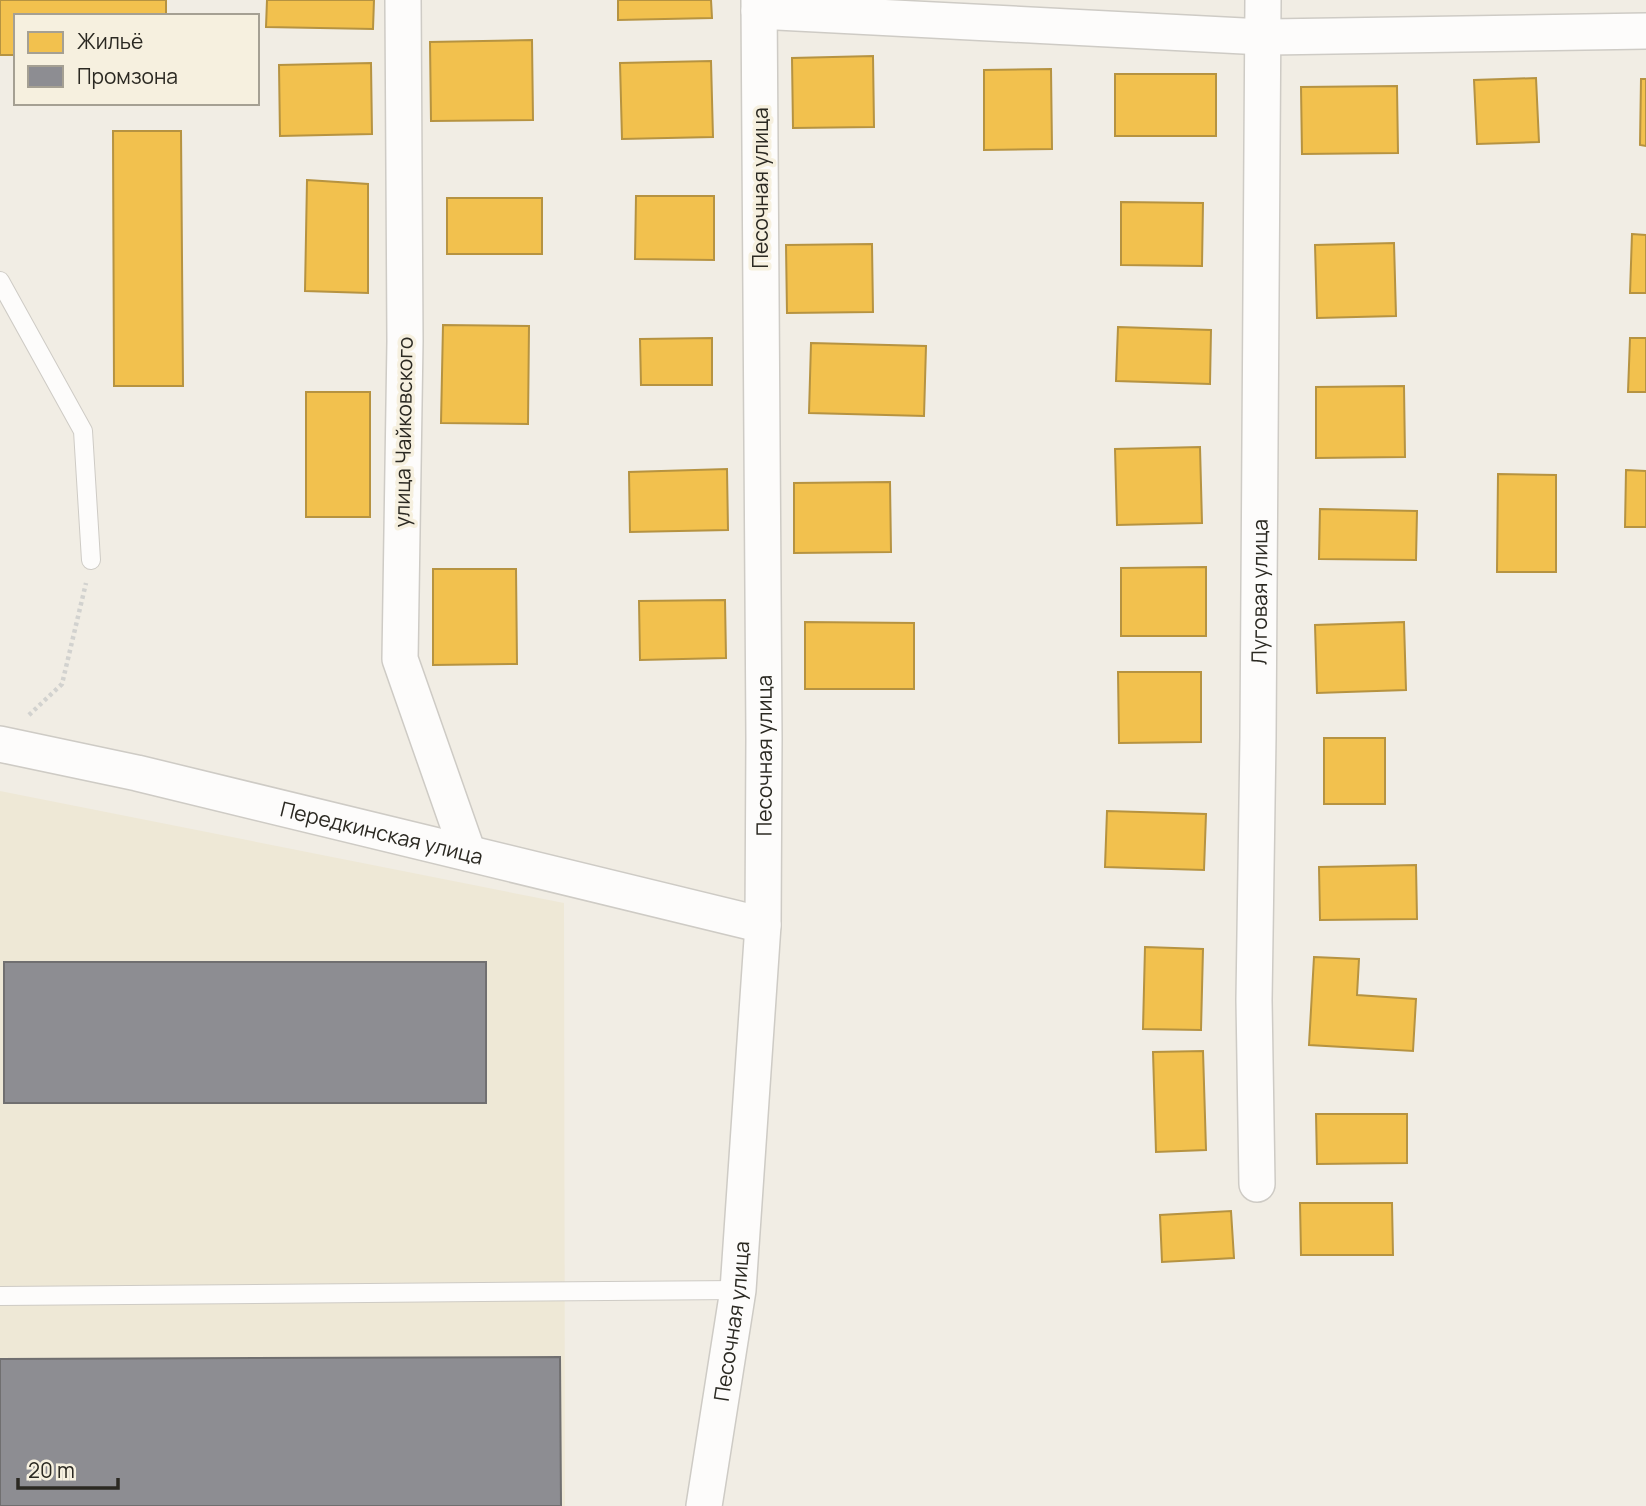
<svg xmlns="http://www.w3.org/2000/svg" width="1646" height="1506" font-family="Manrope,sans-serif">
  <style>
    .built { fill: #eee8d6 }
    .homes { fill: #f2c14e; stroke: #b69341; stroke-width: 2 }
    .industry { fill: #8d8d92; stroke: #706f70; stroke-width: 2 }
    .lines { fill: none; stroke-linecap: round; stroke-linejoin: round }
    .lane-casing { stroke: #cecbc5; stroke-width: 20 }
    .street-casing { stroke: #cecbc5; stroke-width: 38 }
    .path { stroke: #d2d2cf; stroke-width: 4.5; stroke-dasharray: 3.5 3.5; stroke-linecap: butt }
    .lane { stroke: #fdfcfb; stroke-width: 18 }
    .street { stroke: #fdfcfb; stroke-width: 35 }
    .labels { text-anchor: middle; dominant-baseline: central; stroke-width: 7; stroke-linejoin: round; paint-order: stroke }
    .street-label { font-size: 21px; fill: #2b2922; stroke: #f6f0df }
  </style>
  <rect width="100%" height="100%" fill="#f1ede4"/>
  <!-- built -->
  <path class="built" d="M 0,791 L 564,903 L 565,1506 L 0,1506 Z"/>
  <!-- homes -->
  <g class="homes">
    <path d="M 0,0 L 166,0 L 166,16 L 16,16 L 16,55 L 0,55 Z"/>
    <path d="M 267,0 L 374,0 L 373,29 L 266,27 Z"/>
    <path d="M 618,0 L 711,0 L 712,18 L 618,20 Z"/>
    <path d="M 532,40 L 533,120 L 431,121 L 430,42 Z"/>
    <path d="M 873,56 L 874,127 L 793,128 L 792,58 Z"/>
    <path d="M 711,61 L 713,137 L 622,139 L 620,63 Z"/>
    <path d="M 371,63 L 372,134 L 280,136 L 279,65 Z"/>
    <path d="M 1051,69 L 1052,149 L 984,150 L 984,70 Z"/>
    <rect x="1115" y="74" width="101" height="62"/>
    <path d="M 1536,78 L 1539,142 L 1477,144 L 1474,80 Z"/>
    <path d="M 1641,79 L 1646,79 L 1646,146 L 1640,145 Z"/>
    <path d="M 1397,86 L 1398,153 L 1302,154 L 1301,87 Z"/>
    <path d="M 113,131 L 181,131 L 183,386 L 114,386 Z"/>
    <path d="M 307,180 L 368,184 L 368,293 L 305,291 Z"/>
    <path d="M 636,196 L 714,196 L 714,260 L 635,259 Z"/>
    <rect x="447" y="198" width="95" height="56"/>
    <path d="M 1121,202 L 1203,203 L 1202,266 L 1121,265 Z"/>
    <path d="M 1632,234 L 1646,235 L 1646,293 L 1630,293 Z"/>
    <path d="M 1394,243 L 1396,316 L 1317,318 L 1315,245 Z"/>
    <path d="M 872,244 L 873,312 L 787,313 L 786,245 Z"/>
    <path d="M 443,325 L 529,326 L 528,424 L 441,423 Z"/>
    <path d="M 1118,327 L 1211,330 L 1210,384 L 1116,381 Z"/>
    <path d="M 712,338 L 712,385 L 641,385 L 640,339 Z"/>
    <path d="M 1630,338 L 1646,338 L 1646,392 L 1628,392 Z"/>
    <path d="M 811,343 L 926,346 L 924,416 L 809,413 Z"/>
    <path d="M 1404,386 L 1405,457 L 1316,458 L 1316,387 Z"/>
    <rect x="306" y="392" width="64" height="125"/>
    <path d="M 1200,447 L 1202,523 L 1117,525 L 1115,449 Z"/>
    <path d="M 727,469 L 728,530 L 630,532 L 629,472 Z"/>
    <path d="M 1626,470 L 1646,471 L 1646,527 L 1625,527 Z"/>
    <path d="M 1498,474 L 1556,475 L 1556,572 L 1497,572 Z"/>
    <path d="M 890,482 L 891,552 L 794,553 L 794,483 Z"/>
    <path d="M 1320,509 L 1417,511 L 1416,560 L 1319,559 Z"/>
    <path d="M 1206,567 L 1206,636 L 1121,636 L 1121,568 Z"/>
    <path d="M 433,569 L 516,569 L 517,664 L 433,665 Z"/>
    <path d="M 725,600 L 726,658 L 640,660 L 639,601 Z"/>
    <path d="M 805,622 L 914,623 L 914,689 L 805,689 Z"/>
    <path d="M 1404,622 L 1406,690 L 1317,693 L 1315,625 Z"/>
    <path d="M 1118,672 L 1201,672 L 1201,742 L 1119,743 Z"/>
    <rect x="1324" y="738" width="61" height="66"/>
    <path d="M 1107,811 L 1206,814 L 1204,870 L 1105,867 Z"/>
    <path d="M 1416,865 L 1417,919 L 1320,920 L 1319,867 Z"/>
    <path d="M 1145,947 L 1203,949 L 1201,1030 L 1143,1029 Z"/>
    <path d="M 1314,957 L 1359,959 L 1357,995 L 1416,999 L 1413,1051 L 1309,1045 Z"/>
    <path d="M 1203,1051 L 1206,1150 L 1156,1152 L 1153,1052 Z"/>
    <path d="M 1316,1114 L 1407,1114 L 1407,1163 L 1317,1164 Z"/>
    <path d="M 1300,1203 L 1392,1203 L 1393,1255 L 1301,1255 Z"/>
    <path d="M 1231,1211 L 1234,1258 L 1162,1262 L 1160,1215 Z"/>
  </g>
  <!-- industry -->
  <g class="industry">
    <rect x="4" y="962" width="482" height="141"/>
    <path d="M 560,1357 L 561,1506 L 0,1506 L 0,1359 Z"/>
  </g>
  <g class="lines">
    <!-- lane casing -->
    <g class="lane-casing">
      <g id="lane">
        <path d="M 0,281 L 83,431 L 91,560"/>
        <path d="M 0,1296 L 738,1290"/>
      </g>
    </g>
    <!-- street casing -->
    <g class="street-casing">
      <g id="street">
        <path d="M 403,0 L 405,341 L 400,659 L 468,853"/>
        <path d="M 759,11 L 1263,37 L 1646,31"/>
        <path id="s1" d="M 0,744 L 137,773 L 763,925"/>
        <path id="s2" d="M 1257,1184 L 1254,1000 L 1258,737 L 1263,0"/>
        <path id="s3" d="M 704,1506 L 738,1290 L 763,925 L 764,738 L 759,0"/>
      </g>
    </g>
    <!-- path -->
    <path class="path" d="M 29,715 L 62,684 L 86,583"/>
    <!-- lane -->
    <use href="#lane" class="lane"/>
    <!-- street -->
    <use href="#street" class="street"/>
  </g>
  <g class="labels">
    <!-- street labels -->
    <g class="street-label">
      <text transform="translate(760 188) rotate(-90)">Песочная улица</text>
      <text transform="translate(403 432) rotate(-89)">улица Чайковского</text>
      <text stroke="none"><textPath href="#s2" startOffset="592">Луговая улица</textPath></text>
      <text stroke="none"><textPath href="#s3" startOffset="754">Песочная улица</textPath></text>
      <text stroke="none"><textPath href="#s1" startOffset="392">Передкинская улица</textPath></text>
      <text stroke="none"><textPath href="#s3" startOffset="187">Песочная улица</textPath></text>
    </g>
  </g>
  <!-- legend -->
  <rect x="14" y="14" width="245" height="91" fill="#f6f0df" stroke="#a5a093" stroke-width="2"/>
  <rect x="28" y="32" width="35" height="21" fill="#f2c14e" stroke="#a5a093" stroke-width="2"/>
  <text x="77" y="49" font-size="21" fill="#2b2922">Жильё</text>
  <rect x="28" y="66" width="35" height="21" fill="#8d8d92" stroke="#a5a093" stroke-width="2"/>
  <text x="77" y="84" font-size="21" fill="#2b2922">Промзона</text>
  <!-- scale -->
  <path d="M18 1478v10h100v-10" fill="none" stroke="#2b2922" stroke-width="3.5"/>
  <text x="28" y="1478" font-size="21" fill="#2b2922" stroke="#f6f0df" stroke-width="5" paint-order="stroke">20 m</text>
</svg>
